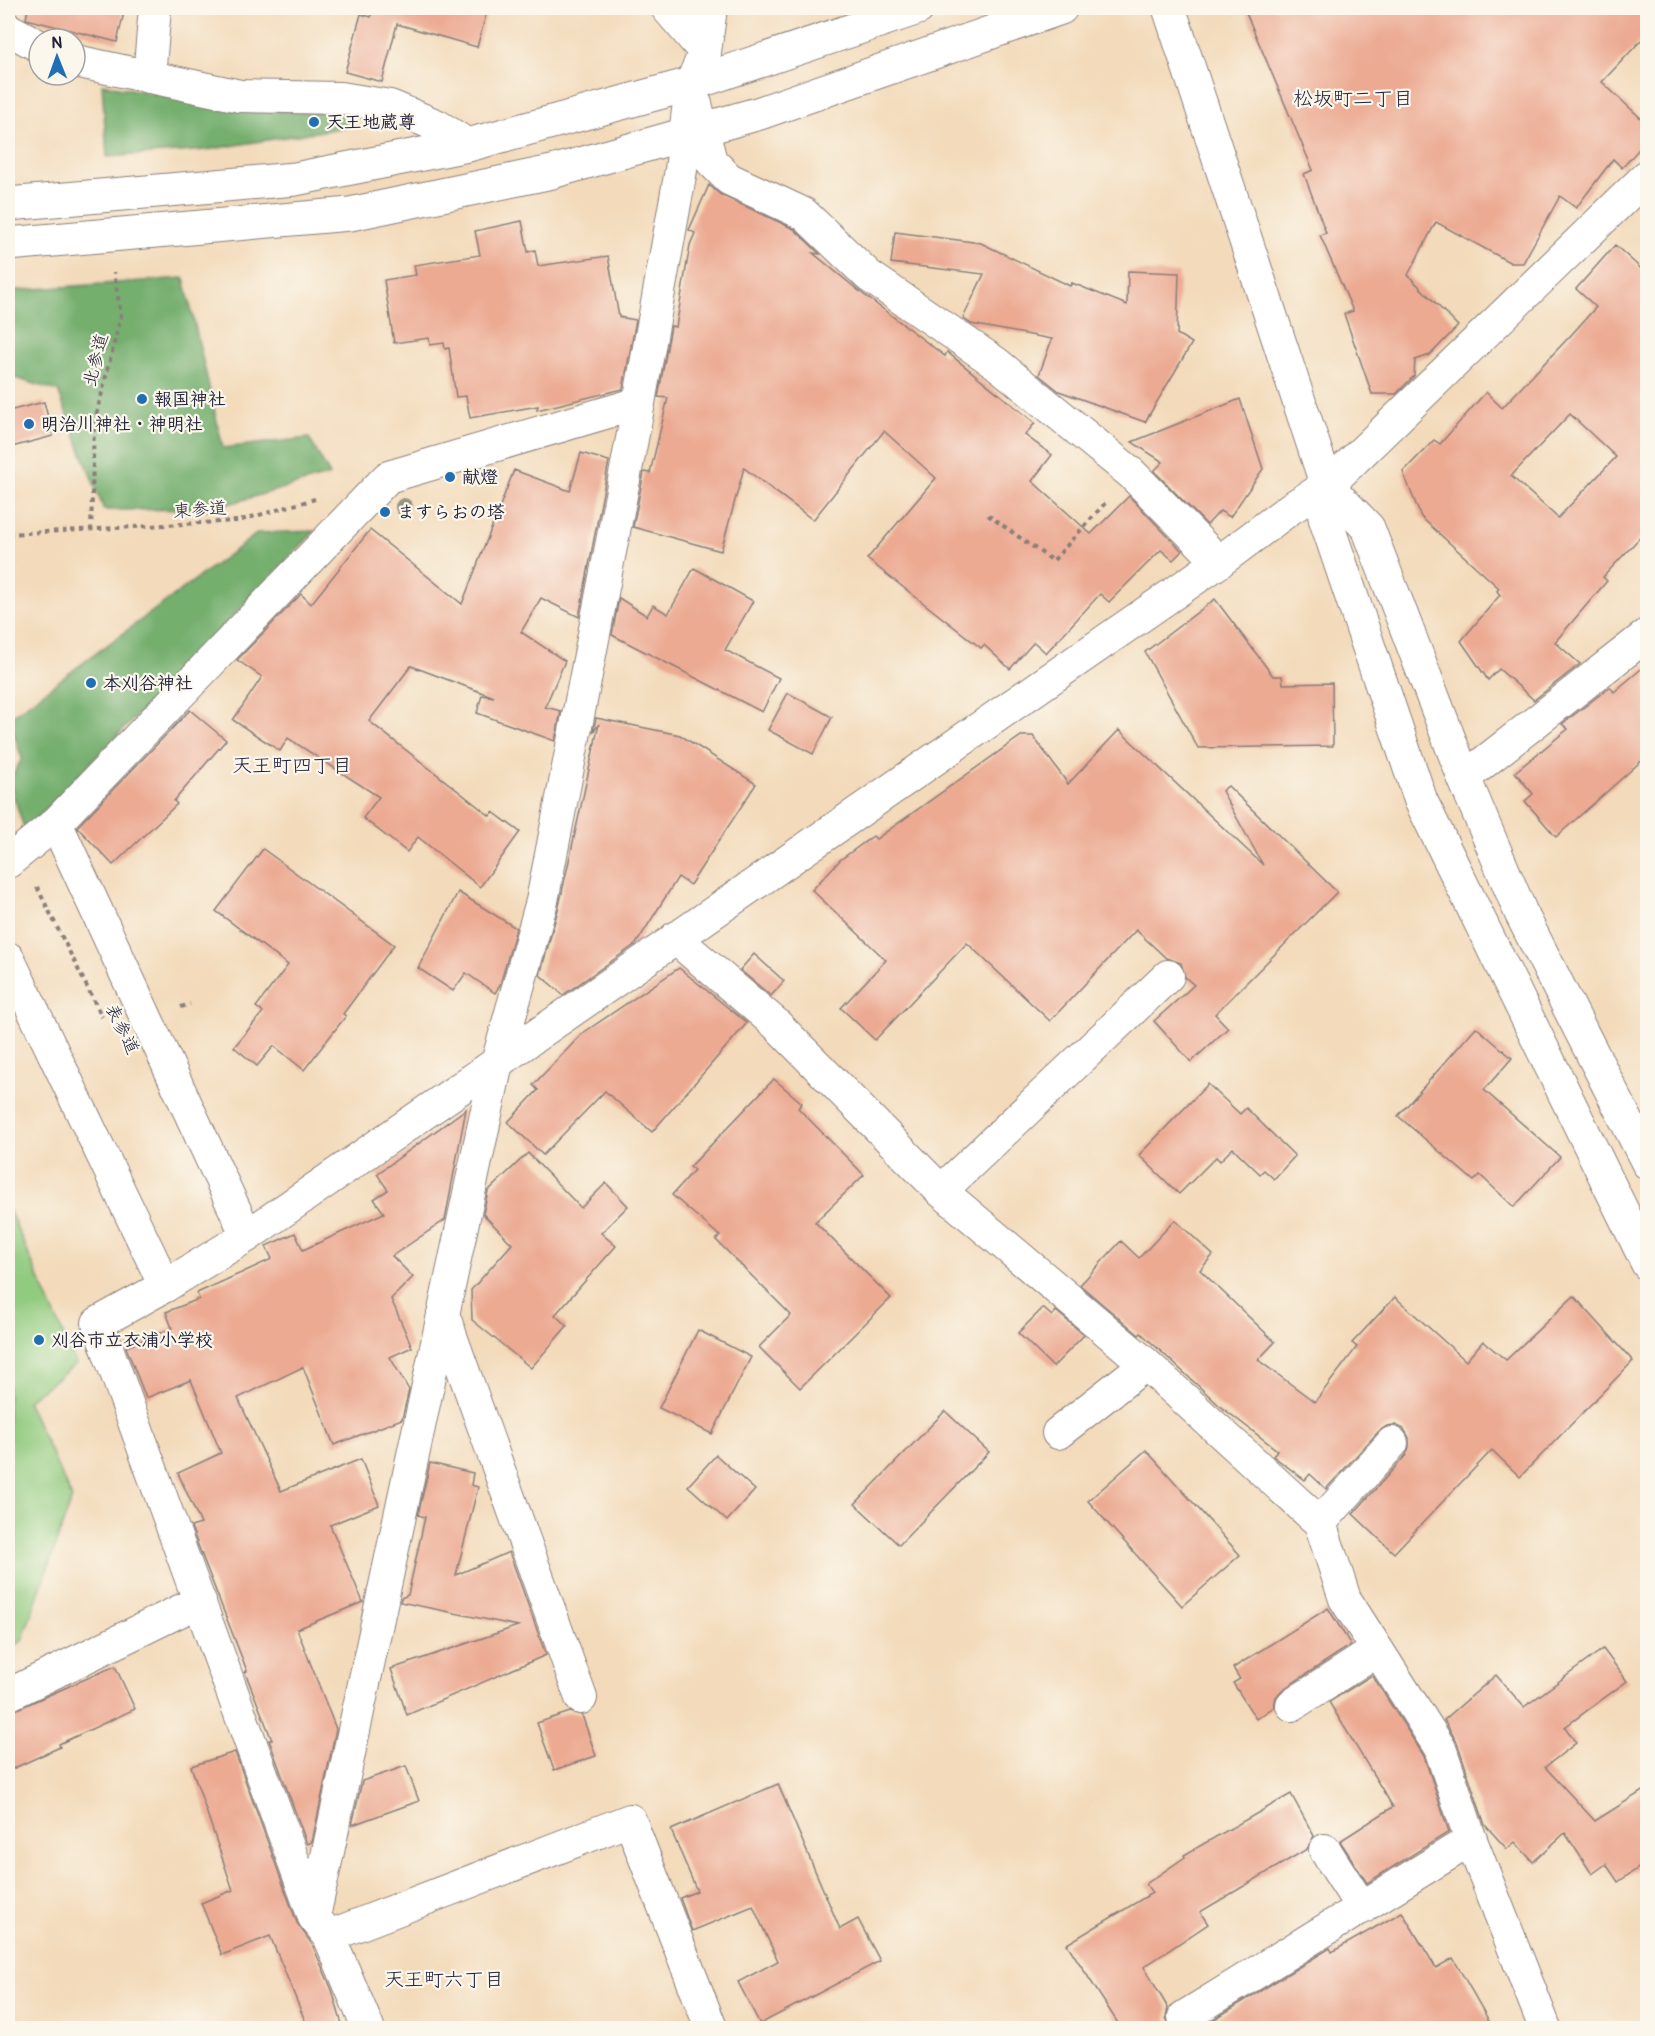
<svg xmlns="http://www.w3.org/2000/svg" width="1655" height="2036" font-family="Pangolin,'Klee One',sans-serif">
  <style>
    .green { fill: #91cb7f; stroke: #5a765d; stroke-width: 1.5 }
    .forest { fill: #74af6e; stroke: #4b6854; stroke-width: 1.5 }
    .building { fill: #ecaa93; fill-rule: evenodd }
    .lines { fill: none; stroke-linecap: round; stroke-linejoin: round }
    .minor-casing { stroke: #8a7e7a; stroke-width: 34 }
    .tertiary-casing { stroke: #8a7e7a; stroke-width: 35 }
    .path { stroke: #8a7e7a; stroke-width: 4; stroke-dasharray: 4.5 4.5; stroke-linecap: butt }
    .minor { stroke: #fff; stroke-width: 32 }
    .tertiary { stroke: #fff; stroke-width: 33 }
    .tree { fill: #969581 }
    .poi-dot { fill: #1f6fb2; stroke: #fbf7ec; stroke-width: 2 }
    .labels { text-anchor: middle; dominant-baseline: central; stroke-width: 4.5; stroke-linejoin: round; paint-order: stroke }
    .poi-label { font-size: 18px; font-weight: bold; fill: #22223b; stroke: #fbf7ec; text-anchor: start }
    .street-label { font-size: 18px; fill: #22223b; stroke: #fbf7ec }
    .neighbourhood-label { font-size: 20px; fill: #22223b; stroke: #fbf7ec }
  </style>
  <rect width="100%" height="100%" fill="#fbf7ec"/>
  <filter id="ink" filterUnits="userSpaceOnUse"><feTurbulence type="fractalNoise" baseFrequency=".0167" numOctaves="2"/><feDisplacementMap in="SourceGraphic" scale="12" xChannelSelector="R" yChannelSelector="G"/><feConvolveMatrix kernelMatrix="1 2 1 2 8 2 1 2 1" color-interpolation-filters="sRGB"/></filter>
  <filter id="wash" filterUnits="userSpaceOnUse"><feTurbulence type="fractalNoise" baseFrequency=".008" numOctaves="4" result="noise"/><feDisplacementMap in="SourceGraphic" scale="24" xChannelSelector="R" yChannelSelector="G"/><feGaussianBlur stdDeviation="1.35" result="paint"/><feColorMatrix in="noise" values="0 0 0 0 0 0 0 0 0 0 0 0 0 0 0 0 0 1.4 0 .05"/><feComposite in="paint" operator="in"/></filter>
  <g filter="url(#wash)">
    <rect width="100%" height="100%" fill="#f3daba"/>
    <!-- green -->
    <path class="green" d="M 8,1207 L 76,1364 L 27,1401 L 72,1498 L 22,1641 L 8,1648 Z"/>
    <!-- forest -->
    <g class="forest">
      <path d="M 102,84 L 240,109 L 345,113 L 347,127 L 206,150 L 107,157 Z"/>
      <path d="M 184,278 L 223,448 L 309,438 L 330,475 L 211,509 L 104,510 L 58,391 L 8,376 L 8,291 Z"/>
      <path d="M 315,531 L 25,831 L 9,781 L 22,759 L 9,718 L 258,533 Z"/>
    </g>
    <g id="blocks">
      <!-- building -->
      <g class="building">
        <path d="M 28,8 L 125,8 L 117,42 L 26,19 Z"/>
        <path d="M 372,8 L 488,8 L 477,47 L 397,24 L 382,82 L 345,72 L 361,14 L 371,17 Z"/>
        <path d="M 1244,8 L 1647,8 L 1647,34 L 1602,82 L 1647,124 L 1647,140 L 1622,168 L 1613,159 L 1576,208 L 1560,196 L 1523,263 L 1511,263 L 1436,222 L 1408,275 L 1458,326 L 1430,355 L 1415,360 L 1414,376 L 1396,394 L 1372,394 L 1344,314 L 1353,311 L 1320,235 L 1326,233 L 1304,174 L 1313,170 Z"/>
        <path d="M 709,185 L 721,195 L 794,229 L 820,254 L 813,253 L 859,291 L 945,356 L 947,352 L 1035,423 L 1025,435 L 1052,455 L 1032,481 L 1091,534 L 1129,496 L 1182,551 L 1173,560 L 1161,550 L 1109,602 L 1100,594 L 1046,653 L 1034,642 L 1010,669 L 984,645 L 981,648 L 867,559 L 936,478 L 884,431 L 813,520 L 744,468 L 721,551 L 633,527 L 644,472 L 650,473 L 668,398 L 658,397 L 671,326 L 676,327 L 690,245 L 695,233 L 689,230 Z"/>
        <path d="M 522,221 L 528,252 L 535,250 L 538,266 L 608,256 L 619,317 L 636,320 L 623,389 L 537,410 L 538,406 L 470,418 L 466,396 L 456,397 L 449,348 L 445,349 L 444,343 L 430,345 L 429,338 L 394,343 L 384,280 L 416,275 L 414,265 L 480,255 L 475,231 Z"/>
        <path d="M 895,232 L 981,243 L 1070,286 L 1072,283 L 1127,305 L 1128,271 L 1179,273 L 1177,334 L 1192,343 L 1145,422 L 1059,391 L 1039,375 L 1052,339 L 971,324 L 963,318 L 984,274 L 891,263 Z"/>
        <path d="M 1615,245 L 1647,274 L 1647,530 L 1603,577 L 1607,581 L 1555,642 L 1580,664 L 1534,700 L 1499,669 L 1488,680 L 1461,641 L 1500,595 L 1497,591 L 1499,588 L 1421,517 L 1403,472 L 1434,440 L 1440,444 L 1486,392 L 1502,408 L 1572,334 L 1596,307 L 1576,289 ZM 1570,414 L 1616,457 L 1558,518 L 1511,476 Z"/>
        <path d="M 1240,399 L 1263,469 L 1230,517 L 1220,511 L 1207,525 L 1154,471 L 1163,462 L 1132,442 Z"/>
        <path d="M 44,402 L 53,436 L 8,448 L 8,411 Z"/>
        <path d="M 581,453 L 609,461 L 579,617 L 541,598 L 521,632 L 565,661 L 545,707 L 561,711 L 555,741 L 477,713 L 482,695 L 494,697 L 411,666 L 369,721 L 490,816 L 493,812 L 520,832 L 480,887 L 418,837 L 407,852 L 363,818 L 379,797 L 288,738 L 280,751 L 233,720 L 262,677 L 237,660 L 301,594 L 311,604 L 370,530 L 462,604 L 514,470 L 570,491 Z"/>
        <path d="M 694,568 L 753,601 L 725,650 L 779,678 L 762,712 L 612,635 L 619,598 L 647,616 L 653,605 L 668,614 Z"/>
        <path d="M 1215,599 L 1273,676 L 1282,676 L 1283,684 L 1332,683 L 1333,746 L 1198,748 L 1145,652 Z"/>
        <path d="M 1647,664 L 1647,756 L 1556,837 L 1525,801 L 1533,794 L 1515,772 L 1568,729 L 1562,724 L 1610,687 L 1614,692 Z"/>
        <path d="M 788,693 L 832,717 L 813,754 L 768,730 Z"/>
        <path d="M 190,710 L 226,740 L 174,801 L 177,804 L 113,865 L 77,827 Z"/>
        <path d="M 596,718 L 680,735 L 756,784 L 690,885 L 678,877 L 636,944 L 563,995 L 540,975 L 559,906 L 599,724 L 593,732 Z"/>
        <path d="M 1119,730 L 1263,865 L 1222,791 L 1228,786 L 1337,892 L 1215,1014 L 1228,1028 L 1191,1062 L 1154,1021 L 1194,985 L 1185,977 L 1181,963 L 1166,958 L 1136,930 L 1050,1021 L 967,943 L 875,1040 L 841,1008 L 886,960 L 812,890 L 840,860 L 873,836 L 876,839 L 1021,736 L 1033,736 L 1068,784 Z"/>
        <path d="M 263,849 L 394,945 L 343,1014 L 346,1016 L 304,1070 L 274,1046 L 257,1066 L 234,1047 L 263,1012 L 256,1007 L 288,965 L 216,911 Z"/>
        <path d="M 458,892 L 516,928 L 500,985 L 495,993 L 466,973 L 453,991 L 418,968 Z"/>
        <path d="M 754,954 L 784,981 L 771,996 L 740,970 Z"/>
        <path d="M 679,968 L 747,1023 L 652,1132 L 605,1091 L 543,1155 L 508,1122 L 538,1090 L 533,1085 L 583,1033 Z"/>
        <path d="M 1476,1027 L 1512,1058 L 1484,1090 L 1560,1157 L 1514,1207 L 1480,1175 L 1474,1181 L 1398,1116 Z"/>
        <path d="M 774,1079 L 802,1103 L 798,1108 L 864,1175 L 815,1222 L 891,1298 L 800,1388 L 759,1347 L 791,1315 L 716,1240 L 720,1236 L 672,1195 L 694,1170 L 690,1167 Z"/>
        <path d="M 1208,1084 L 1240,1114 L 1246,1108 L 1295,1156 L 1274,1179 L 1264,1170 L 1260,1174 L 1233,1148 L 1220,1161 L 1216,1157 L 1179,1194 L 1139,1155 Z"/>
        <path d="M 466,1109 L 445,1220 L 392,1256 L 413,1277 L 391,1299 L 412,1347 L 390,1357 L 409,1390 L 402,1419 L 334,1445 L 303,1367 L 238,1398 L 281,1491 L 361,1459 L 379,1505 L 330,1525 L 363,1602 L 297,1629 L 336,1729 L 312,1842 L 307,1844 L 269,1740 L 272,1740 L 245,1672 L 247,1671 L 191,1527 L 201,1524 L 178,1473 L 221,1453 L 191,1380 L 146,1398 L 126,1347 L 172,1328 L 166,1312 L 199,1299 L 197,1293 L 272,1259 L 266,1246 L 295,1233 L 303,1250 L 384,1213 L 374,1199 L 388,1190 L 377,1174 Z"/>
        <path d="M 528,1153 L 581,1208 L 606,1183 L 628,1206 L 601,1233 L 616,1246 L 555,1315 L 567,1326 L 531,1368 L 472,1320 L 471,1290 L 512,1244 L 483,1214 L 488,1191 Z"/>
        <path d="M 1175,1220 L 1213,1255 L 1200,1270 L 1275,1342 L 1258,1360 L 1315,1402 L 1357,1347 L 1352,1343 L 1395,1297 L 1466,1361 L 1483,1341 L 1506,1360 L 1574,1296 L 1633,1361 L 1520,1477 L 1492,1450 L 1394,1553 L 1353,1514 L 1406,1455 L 1409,1447 L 1409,1438 L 1404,1429 L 1395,1425 L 1387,1426 L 1379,1431 L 1326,1489 L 1310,1474 L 1305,1480 L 1273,1456 L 1277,1450 L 1220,1406 L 1141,1333 L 1139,1335 L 1080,1285 L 1121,1241 L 1139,1258 Z"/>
        <path d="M 1043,1308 L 1052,1316 L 1056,1311 L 1084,1335 L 1053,1367 L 1018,1333 Z"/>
        <path d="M 698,1330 L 751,1357 L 712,1434 L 659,1408 Z"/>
        <path d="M 945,1411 L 989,1452 L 899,1545 L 855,1504 Z"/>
        <path d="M 1146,1450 L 1240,1555 L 1182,1606 L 1088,1501 Z"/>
        <path d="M 716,1455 L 755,1490 L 727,1521 L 688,1486 Z"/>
        <path d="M 430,1463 L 473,1473 L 471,1485 L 478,1487 L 456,1575 L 509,1552 L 546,1655 L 407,1715 L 391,1669 L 518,1626 L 400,1602 L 401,1598 L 408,1595 L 425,1517 L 418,1515 Z"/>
        <path d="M 1328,1608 L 1351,1645 L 1282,1690 L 1276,1697 L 1274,1707 L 1256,1719 L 1233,1683 L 1240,1679 L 1233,1668 Z"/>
        <path d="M 1603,1649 L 1627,1681 L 1565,1727 L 1576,1743 L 1545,1767 L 1595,1821 L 1647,1788 L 1647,1862 L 1618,1882 L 1606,1864 L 1592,1874 L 1565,1833 L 1533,1862 L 1515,1842 L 1507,1849 L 1485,1825 L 1457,1742 L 1444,1720 L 1496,1675 L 1524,1707 Z"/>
        <path d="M 115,1666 L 135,1709 L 59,1744 L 60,1747 L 8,1771 L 8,1713 Z"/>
        <path d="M 1372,1675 L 1424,1756 L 1449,1832 L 1367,1883 L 1340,1841 L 1393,1807 L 1329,1702 Z"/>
        <path d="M 570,1712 L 582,1715 L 596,1756 L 554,1770 L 537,1723 Z"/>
        <path d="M 235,1752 L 297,1923 L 312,1944 L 332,1990 L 343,2028 L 308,2028 L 270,1936 L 222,1955 L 201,1903 L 233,1890 L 191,1766 Z"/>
        <path d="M 406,1766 L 419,1801 L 352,1825 L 362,1781 Z"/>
        <path d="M 778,1784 L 840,1929 L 858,1919 L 880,1961 L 760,2024 L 738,1982 L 778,1961 L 753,1906 L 692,1931 L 680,1898 L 697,1891 L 671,1830 Z"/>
        <path d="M 1291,1794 L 1314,1836 L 1307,1849 L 1200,1912 L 1208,1924 L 1144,1967 L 1168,2008 L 1166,2018 L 1171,2028 L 1121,2028 L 1067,1944 L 1152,1893 L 1146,1884 L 1185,1857 L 1184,1855 Z"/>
        <path d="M 1402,1912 L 1436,1968 L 1453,1958 L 1493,2028 L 1200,2028 L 1330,1948 L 1332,1952 Z"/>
      </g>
    </g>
  </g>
  <g filter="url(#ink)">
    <use href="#blocks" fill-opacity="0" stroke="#8a7e7a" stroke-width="1.5"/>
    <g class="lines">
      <!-- minor casing -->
      <g class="minor-casing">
        <g id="minor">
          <path d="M 667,8 L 705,52"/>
          <path d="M 8,29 L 39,46"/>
          <path d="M 75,61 L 240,96 L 341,98 L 390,106 L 438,126 L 468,145"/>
          <path d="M 149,77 L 155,8"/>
          <path d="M 696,104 L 711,161 L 729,179 L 804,214 L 869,276 L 996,363 L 1131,473 L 1219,562"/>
          <path d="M 1464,778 L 1648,634"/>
          <path d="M 56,823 L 388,477 L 639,403"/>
          <path d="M 8,862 L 56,823 L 247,1236"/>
          <path d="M 675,938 L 776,1024 L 941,1191 L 1146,1364 L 1320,1523 L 1345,1599 L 1440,1748 L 1471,1840 L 1545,2028"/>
          <path d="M 8,958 L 165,1286"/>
          <path d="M 941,1191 L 1168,976"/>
          <path d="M 443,1314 L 581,1698"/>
          <path d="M 1058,1433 L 1146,1364"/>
          <path d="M 1320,1523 L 1392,1443"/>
          <path d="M 8,1695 L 200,1601"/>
          <path d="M 1292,1705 L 1377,1650"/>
          <path d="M 1325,1850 L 1362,1908"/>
          <path d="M 314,1917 L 497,1063 L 542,901 L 639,403 L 681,170 L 691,84 L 705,52 L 711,8"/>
          <path d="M 329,1936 L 630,1820 L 711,2028"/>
          <path d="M 1184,2017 L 1471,1840"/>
          <path d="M 368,2028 L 329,1936 L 314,1917 L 98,1323 L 165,1286 L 247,1236 L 1219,562 L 1291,508 L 1327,486 L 1648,175"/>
        </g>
      </g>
      <!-- tertiary casing -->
      <g class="tertiary-casing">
        <g id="tertiary">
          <path d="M 1169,8 L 1327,486 L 1325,518 L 1421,801 L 1648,1264"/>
          <path d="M 8,204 L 295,179 L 468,145 L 691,84 L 918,8"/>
          <path d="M 8,244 L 350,214 L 552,172 L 760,113 L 1061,8"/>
          <path d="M 1327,486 L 1368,528 L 1464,778 L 1521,913 L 1648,1163"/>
        </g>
      </g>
      <!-- path -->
      <g class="path">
        <path d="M 988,515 L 1053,561 L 1107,501"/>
        <path d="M 91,531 L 94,424 L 121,316 L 114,272"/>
        <path d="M 8,534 L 238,521 L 315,499"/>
        <path d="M 37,887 L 102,1017"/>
        <path d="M 181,1007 L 190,1004"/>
      </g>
      <!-- minor -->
      <use href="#minor" class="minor"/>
      <!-- tertiary -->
      <use href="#tertiary" class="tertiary"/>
    </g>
    <!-- trees -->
    <circle class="tree" cx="404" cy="507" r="9"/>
  </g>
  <!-- markers -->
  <g class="poi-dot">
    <circle cx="314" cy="122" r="6"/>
    <circle cx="142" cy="399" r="6"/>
    <circle cx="29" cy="424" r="6"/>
    <circle cx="450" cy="477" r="6"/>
    <circle cx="385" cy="512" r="6"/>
    <circle cx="91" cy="683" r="6"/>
    <circle cx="39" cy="1340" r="6"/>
  </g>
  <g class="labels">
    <!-- poi labels -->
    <g class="poi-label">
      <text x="326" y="122">天王地蔵尊</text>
      <text x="154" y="399">報国神社</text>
      <text x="41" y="424">明治川神社・神明社</text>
      <text x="462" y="477">献燈</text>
      <text x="397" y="512">ますらおの塔</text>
      <text x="103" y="683">本刈谷神社</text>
      <text x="51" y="1340">刈谷市立衣浦小学校</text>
    </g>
    <!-- street labels -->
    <g class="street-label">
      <text transform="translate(96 360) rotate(-76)">北参道</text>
      <text transform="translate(200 510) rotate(-4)">東参道</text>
      <text transform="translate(122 1029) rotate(64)">表参道</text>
    </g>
    <!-- neighbourhood labels -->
    <g class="neighbourhood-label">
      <text x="1353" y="98">松坂町二丁目</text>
      <text x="292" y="765">天王町四丁目</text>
      <text x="444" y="1979">天王町六丁目</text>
    </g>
  </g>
  <!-- margin -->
  <rect width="1655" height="2036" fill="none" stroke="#fbf7ec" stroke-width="30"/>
  <!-- north arrow -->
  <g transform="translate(57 57) rotate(359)"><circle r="28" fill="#fbf7ec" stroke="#a4a2a5" stroke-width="1.5"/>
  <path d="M0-4.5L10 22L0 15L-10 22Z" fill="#1f6fb2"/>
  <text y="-9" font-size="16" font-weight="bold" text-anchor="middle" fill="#22223b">N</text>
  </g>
</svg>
